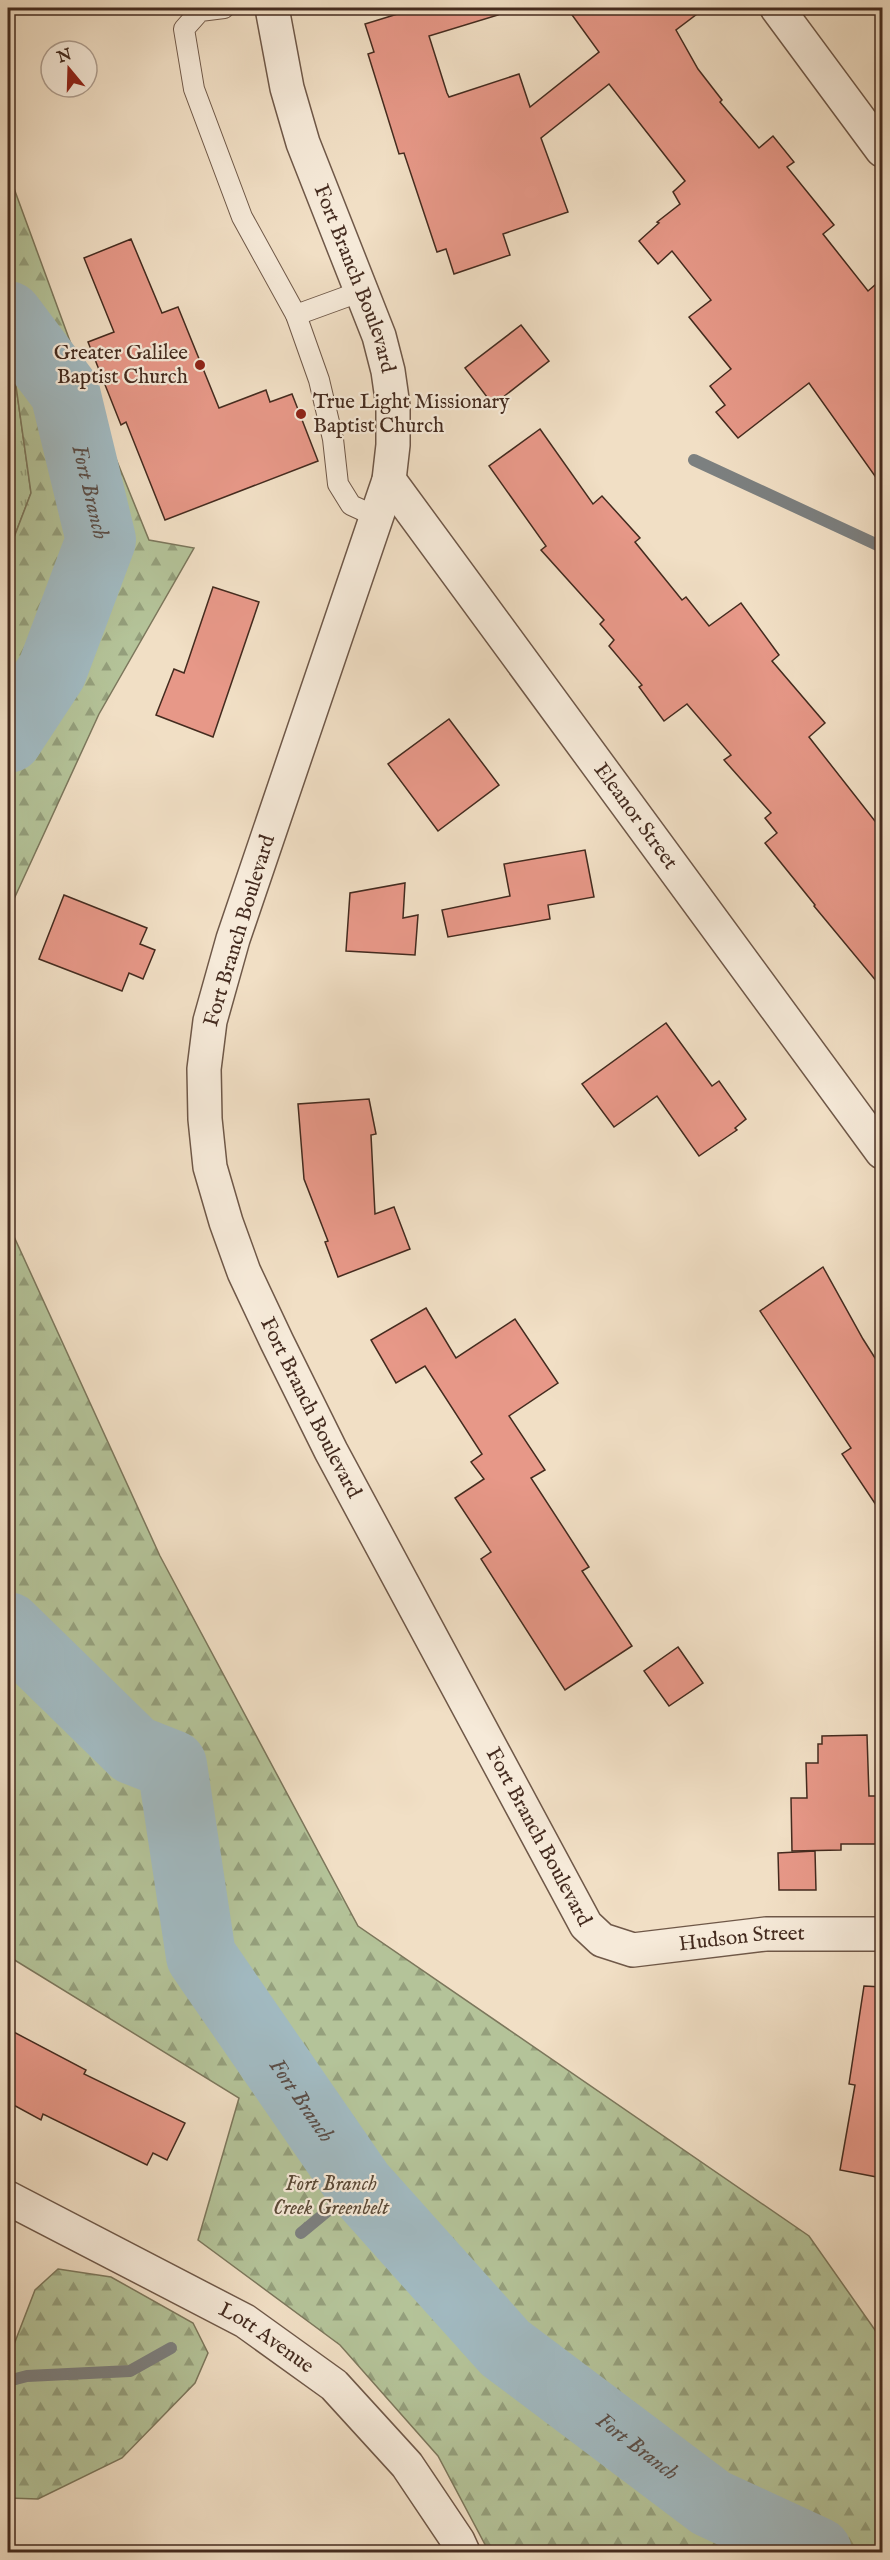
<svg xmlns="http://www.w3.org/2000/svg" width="890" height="2560" font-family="'IM FELL English',serif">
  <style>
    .grass { fill: url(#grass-tufts); stroke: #7c775c; stroke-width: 1.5 }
    .forest { fill: url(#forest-firs); stroke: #7c775c; stroke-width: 1.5 }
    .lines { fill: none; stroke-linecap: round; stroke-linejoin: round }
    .stream { stroke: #7c8080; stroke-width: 12 }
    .river { stroke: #a1b9c0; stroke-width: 70 }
    .building { fill: #e79888; stroke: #442b1f; stroke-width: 1.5 }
    .lane-casing { stroke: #6f5848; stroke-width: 22 }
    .street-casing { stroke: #6f5848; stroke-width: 36 }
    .lane { stroke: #f6ead9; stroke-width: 20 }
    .street { stroke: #f6ead9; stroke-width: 33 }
    .poi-dot { fill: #8f2418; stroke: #f6ead9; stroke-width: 2 }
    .labels { text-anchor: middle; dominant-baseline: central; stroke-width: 4.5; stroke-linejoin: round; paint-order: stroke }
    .street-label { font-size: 21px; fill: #442b1f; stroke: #f6ead9 }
    .poi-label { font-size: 21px; fill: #442b1f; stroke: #f6ead9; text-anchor: end }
    .park-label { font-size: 21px; font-style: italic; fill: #5a4937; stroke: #f6ead9 }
    .water-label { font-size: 22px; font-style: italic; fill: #5b4e47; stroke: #f6ead9 }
  </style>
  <defs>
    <pattern id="grass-tufts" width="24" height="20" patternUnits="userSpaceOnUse" patternTransform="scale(1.5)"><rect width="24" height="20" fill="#b4c399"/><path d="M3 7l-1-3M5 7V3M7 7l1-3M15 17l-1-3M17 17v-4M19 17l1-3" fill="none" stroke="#949f7c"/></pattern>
    <pattern id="forest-firs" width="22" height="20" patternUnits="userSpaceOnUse" patternTransform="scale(1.5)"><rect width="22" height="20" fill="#b4c399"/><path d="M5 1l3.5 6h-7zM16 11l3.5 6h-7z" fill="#949f7c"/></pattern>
  </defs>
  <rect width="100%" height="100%" fill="#f1dfc5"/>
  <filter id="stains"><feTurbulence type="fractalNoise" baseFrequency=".00333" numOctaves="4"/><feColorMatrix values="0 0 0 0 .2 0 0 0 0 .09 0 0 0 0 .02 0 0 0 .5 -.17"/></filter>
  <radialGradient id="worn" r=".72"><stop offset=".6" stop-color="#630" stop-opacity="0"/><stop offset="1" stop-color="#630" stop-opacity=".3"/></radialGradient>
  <!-- grass -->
  <path class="grass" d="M 8,368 L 15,379 L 31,493 L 8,553 Z"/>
  <!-- forest -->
  <g class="forest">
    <path d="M 8,172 L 86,385 L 149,540 L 194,548 L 99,714 L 8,912 L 8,553 L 31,493 L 15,379 L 8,368 Z"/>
    <path d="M 8,1190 L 11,1230 L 160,1556 L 358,1926 L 809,2236 L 882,2340 L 882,2552 L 489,2552 L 438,2456 L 340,2345 L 198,2240 L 239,2098 L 8,1956 Z"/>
    <path d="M 58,2269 L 111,2277 L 193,2323 L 208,2353 L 195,2383 L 122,2458 L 38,2499 L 8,2498 L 8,2360 L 35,2290 Z"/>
  </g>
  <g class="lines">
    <!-- stream -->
    <g class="stream">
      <path d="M 694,460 L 882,547"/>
      <path d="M 301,2233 L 359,2185"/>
      <path d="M 8,2381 L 27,2376 L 130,2371 L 171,2348"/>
    </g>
    <!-- river -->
    <g class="river">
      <path id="s1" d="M 8,316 L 65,392 L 101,540 L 52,671 L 8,738"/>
      <path id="s2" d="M 8,1627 L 134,1750 L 172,1765 L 201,1956 L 359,2185 L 505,2348 L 711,2503 L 817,2552"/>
    </g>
  </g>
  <!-- building -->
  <g class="building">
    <path d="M 417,8 L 497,8 L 498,15 L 429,36 L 447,93 L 449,97 L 519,74 L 530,107 L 599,52 L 567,8 L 705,8 L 676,30 L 698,69 L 722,100 L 720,102 L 759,148 L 773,136 L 794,162 L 787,167 L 834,225 L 823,234 L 868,291 L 882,279 L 882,486 L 809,383 L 738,438 L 716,412 L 725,405 L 710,386 L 731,369 L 689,317 L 711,300 L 672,251 L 658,264 L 639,241 L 659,223 L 657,222 L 680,204 L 673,192 L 685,181 L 609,84 L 541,138 L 568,212 L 503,234 L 510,255 L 454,274 L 446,249 L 437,252 L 404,153 L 399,154 L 368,54 L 374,52 L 365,24 Z"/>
    <path d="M 131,239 L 162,313 L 178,307 L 219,408 L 266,390 L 270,402 L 292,394 L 318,461 L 165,520 L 126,422 L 121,425 L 88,342 L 114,332 L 84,258 Z"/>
    <path d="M 521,325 L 549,361 L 493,405 L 465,368 Z"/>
    <path d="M 540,429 L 593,504 L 602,496 L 640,538 L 635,542 L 682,600 L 686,597 L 709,626 L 741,603 L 779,655 L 772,661 L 825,723 L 809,737 L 882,830 L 882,988 L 814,906 L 815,905 L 765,843 L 777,833 L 765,818 L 771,813 L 724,760 L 731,755 L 687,704 L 664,721 L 639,687 L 642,685 L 609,646 L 614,640 L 600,624 L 604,620 L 541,550 L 546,546 L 489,466 Z"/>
    <path d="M 213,587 L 259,602 L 213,737 L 156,715 L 174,669 L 184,673 Z"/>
    <path d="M 449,719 L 499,785 L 438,831 L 388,764 Z"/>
    <path d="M 585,850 L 594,897 L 548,905 L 550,919 L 448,937 L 442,910 L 510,896 L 504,864 Z"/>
    <path d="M 405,883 L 403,918 L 418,915 L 415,955 L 346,951 L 350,893 Z"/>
    <path d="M 64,895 L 147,928 L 140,944 L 155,950 L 143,979 L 129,973 L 122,991 L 39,959 Z"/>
    <path d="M 666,1023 L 712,1086 L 719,1081 L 746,1119 L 735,1128 L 737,1130 L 699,1156 L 657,1096 L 614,1127 L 582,1084 Z"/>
    <path d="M 369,1099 L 376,1134 L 371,1135 L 375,1214 L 394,1207 L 410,1249 L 338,1277 L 325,1242 L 328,1241 L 304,1179 L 298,1104 Z"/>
    <path d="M 823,1267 L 863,1339 L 882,1369 L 882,1514 L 842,1454 L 851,1448 L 760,1311 Z"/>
    <path d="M 426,1308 L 456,1358 L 515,1319 L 558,1383 L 509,1416 L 545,1470 L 531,1478 L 589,1567 L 582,1571 L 632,1646 L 565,1690 L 481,1559 L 491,1552 L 455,1498 L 484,1479 L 471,1462 L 482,1454 L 425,1366 L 396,1383 L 371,1340 Z"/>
    <path d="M 678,1647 L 703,1683 L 669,1706 L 644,1671 Z"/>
    <path d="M 867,1735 L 869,1796 L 882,1796 L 882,1844 L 841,1844 L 841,1850 L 792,1851 L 791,1798 L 807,1798 L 806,1763 L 818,1763 L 818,1744 L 822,1744 L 822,1736 Z"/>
    <path d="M 815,1851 L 816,1890 L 779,1890 L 778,1853 Z"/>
    <path d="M 864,1986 L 882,1987 L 882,2178 L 840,2170 L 855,2085 L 849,2084 Z"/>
    <path d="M 8,2029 L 86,2070 L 84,2074 L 185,2123 L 167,2160 L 153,2153 L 147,2165 L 43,2114 L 41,2120 L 8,2102 Z"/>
  </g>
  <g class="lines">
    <!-- lane casing -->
    <g class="lane-casing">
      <g id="lane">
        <path d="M 224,8 L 200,11 L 184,29 L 194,89 L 242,217 L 296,315 L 319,380 L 333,439 L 338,484 L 351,505 L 377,517"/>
        <path d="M 296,315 L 362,291"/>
      </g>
    </g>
    <!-- street casing -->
    <g class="street-casing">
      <g id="street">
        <path id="s3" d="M 272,8 L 287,88 L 303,143 L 379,336 L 388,371 L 393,406 L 393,445 L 389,480 L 233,939 L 210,1021 L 204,1069 L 205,1119 L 210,1167 L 226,1222 L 244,1272 L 277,1342 L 331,1451 L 586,1925 L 602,1940 L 633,1950 L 766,1934 L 882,1934"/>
        <path d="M 777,8 L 882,150"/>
        <path id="s4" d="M 389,480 L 882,1152"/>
        <path id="s5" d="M 8,2198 L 245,2321 L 334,2385 L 407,2465 L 458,2541 L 463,2552"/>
      </g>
    </g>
    <!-- lane -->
    <use href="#lane" class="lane"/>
    <!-- street -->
    <use href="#street" class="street"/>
  </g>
  <!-- markers -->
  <g class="poi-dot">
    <circle cx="200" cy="365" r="6"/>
    <circle cx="301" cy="414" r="6"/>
  </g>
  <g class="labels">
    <!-- street labels -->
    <g class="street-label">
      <text stroke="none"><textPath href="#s3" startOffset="284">Fort Branch Boulevard</textPath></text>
      <text stroke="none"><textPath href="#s4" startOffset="417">Eleanor Street</textPath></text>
      <text transform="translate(240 931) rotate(-73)">Fort Branch Boulevard</text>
      <text stroke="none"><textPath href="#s3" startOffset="1470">Fort Branch Boulevard</textPath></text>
      <text stroke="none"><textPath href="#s3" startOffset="1956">Fort Branch Boulevard</textPath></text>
      <text stroke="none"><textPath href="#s3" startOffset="2220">Hudson Street</textPath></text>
      <text stroke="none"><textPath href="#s5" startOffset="294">Lott Avenue</textPath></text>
    </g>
    <!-- poi labels -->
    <g class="poi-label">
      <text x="188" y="353">Greater Galilee<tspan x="188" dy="24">Baptist Church</tspan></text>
      <text x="313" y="402" text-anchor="start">True Light Missionary<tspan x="313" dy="24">Baptist Church</tspan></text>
    </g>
    <!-- park labels -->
    <g class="park-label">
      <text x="331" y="2184">Fort Branch<tspan x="331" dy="24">Creek Greenbelt</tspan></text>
    </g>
    <!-- water labels -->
    <g class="water-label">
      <text stroke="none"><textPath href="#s1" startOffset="198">Fort Branch</textPath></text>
      <text stroke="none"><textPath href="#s2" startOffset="586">Fort Branch</textPath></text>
      <text stroke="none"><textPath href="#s2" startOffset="1072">Fort Branch</textPath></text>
    </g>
  </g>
  <!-- margin -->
  <rect width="890" height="2560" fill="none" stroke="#f1dfc5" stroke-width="30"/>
  <rect x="9" y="9" width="872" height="2542" fill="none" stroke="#442b1f" stroke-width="3"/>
  <rect x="15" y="15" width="860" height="2530" fill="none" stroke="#442b1f" stroke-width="1.5"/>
  <!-- north arrow -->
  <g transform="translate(69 69) rotate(341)"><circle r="28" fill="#f6ead9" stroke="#af9e8f" stroke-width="1.5"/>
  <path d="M0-4.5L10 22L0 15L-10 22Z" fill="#8f2418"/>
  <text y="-9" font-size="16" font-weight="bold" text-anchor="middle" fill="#442b1f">N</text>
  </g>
  <rect width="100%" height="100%" filter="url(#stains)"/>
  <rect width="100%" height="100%" fill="url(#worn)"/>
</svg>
